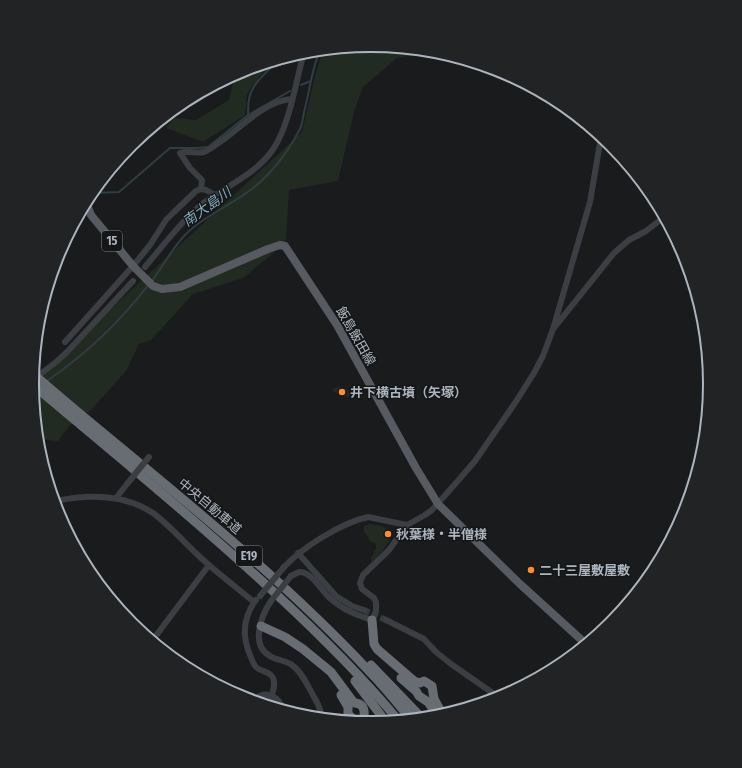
<svg xmlns="http://www.w3.org/2000/svg" width="742" height="768" font-family="'Fira Sans Condensed','Noto Sans JP',sans-serif">
  <style>
    .green { fill: #222b22 }
    .lines { fill: none; stroke-linecap: round; stroke-linejoin: round }
    .stream { stroke: #2f3e42; stroke-width: 2 }
    .minor-tunnel { stroke: #373a3d; stroke-width: 6; stroke-dasharray: 6 3; stroke-linecap: butt }
    .minor { stroke: #3b3e42; stroke-width: 6 }
    .major { stroke: #575b61; stroke-width: 8 }
    .highway { stroke: #676d73; stroke-width: 9 }
    .minor-bridge { stroke: #3b3e42; stroke-width: 6 }
    .highway-bridge { stroke: #676d73; stroke-width: 9 }
    .poi-dot { fill: #fd8d32; stroke: #151618; stroke-width: 1.5 }
    .labels { text-anchor: middle; dominant-baseline: central; stroke-width: 3; stroke-linejoin: round; paint-order: stroke }
    .shield { fill: #151618; stroke: #7f858c; stroke-width: 1 }
    .shield-label { font-size: 12px; font-weight: bold; fill: #acb5bd }
    .street-label { font-size: 13px; fill: #acb5bd; stroke: #151618 }
    .poi-label { font-size: 13px; font-weight: bold; fill: #acb5bd; stroke: #151618; text-anchor: start }
    .water-label { font-size: 14px; font-style: italic; fill: #82abb9; stroke: #151618 }
    .rim { fill: none; stroke: #acb5bd; stroke-width: 2 }
  </style>
  <rect width="100%" height="100%" fill="#1a1b1d"/>
  <!-- green -->
  <g class="green">
    <path d="M 371,45 L 435,51 L 397,58 L 363,87 L 354,112 L 338,181 L 289,190 L 286,240 L 270,256 L 243,278 L 193,294 L 151,340 L 139,344 L 126,371 L 89,412 L 70,425 L 58,441 L 47,440 L 37,435 L 32,382 L 302,132 L 315,76 L 323,50 Z"/>
    <path d="M 273,61 L 266,68 L 247,94 L 245,115 L 203,142 L 166,128 L 174,118 L 196,120 L 229,100 L 234,79 L 238,73 Z"/>
    <path d="M 339,386 L 348,390 L 350,393 L 352,394 L 351,396 L 347,397 L 334,392 L 333,389 Z"/>
    <path d="M 369,524 L 382,526 L 388,530 L 390,540 L 383,550 L 372,562 L 371,558 L 376,549 L 376,544 L 370,541 L 363,530 L 364,526 Z"/>
  </g>
  <g class="lines">
    <!-- stream -->
    <g class="stream">
      <path d="M 301,85 L 311,81"/>
      <path d="M 248,115 C 248,109 248,101 250,95 C 255,80 269,71 278,60"/>
      <path d="M 94,193 L 119,192 L 170,148 L 197,148 L 208,147 L 248,115 L 290,91"/>
      <path d="M 152,281 C 164,265 172,248 186,234 C 205,215 232,205 253,188 C 272,173 289,150 300,129 C 303,123 303,115 305,108 C 310,89 312,68 320,50"/>
      <path d="M 47,381 C 86,354 120,322 149,284"/>
    </g>
    <!-- minor-tunnel -->
    <path class="minor-tunnel" d="M 364,610 L 386,620"/>
    <!-- minor -->
    <g class="minor">
      <path d="M 201,189 L 202,180 L 190,168 L 180,153 C 188,150 197,154 204,152 C 211,149 217,144 223,140 C 244,125 265,101 292,99"/>
      <path d="M 145,267 C 162,247 182,220 202,204 C 226,186 257,174 274,148 C 290,123 296,81 304,52"/>
      <path d="M 554,328 L 614,253 L 629,240 L 646,231 L 664,217"/>
      <path d="M 65,342 L 133,266 L 150,245 L 166,220 L 174,212 L 196,191 L 201,189 L 206,190 L 215,195"/>
      <path d="M 34,379 L 56,362 L 67,352 L 133,281"/>
      <path d="M 116,498 L 127,484"/>
      <path d="M 54,502 L 56,501 C 89,494 124,494 153,513 C 168,524 186,544 200,557 C 217,573 236,587 254,602"/>
      <path d="M 298,553 L 336,596 L 352,606 L 364,610"/>
      <path d="M 284,567 C 303,547 341,523 368,517 L 407,525"/>
      <path d="M 291,576 L 299,572 C 313,572 321,591 331,599 C 343,610 357,615 372,620 L 376,611 L 376,602 L 374,598 L 362,589 L 360,583 L 363,575 L 389,550 L 407,525 L 425,515 L 432,510 L 456,483 L 475,461 L 515,403 L 534,373 L 543,356 L 553,329 L 590,202 L 601,137"/>
      <path d="M 256,600 C 243,617 242,636 250,655 C 252,659 253,664 256,667 C 261,672 270,671 273,678 C 277,687 270,697 269,705"/>
      <path d="M 271,601 C 261,616 250,645 270,656 C 277,661 286,660 292,665 C 302,672 307,685 313,695 C 317,703 322,709 320,718"/>
      <path d="M 386,620 L 424,639 L 436,652 L 451,664 L 500,698"/>
      <path d="M 152,641 L 209,565"/>
      <path d="M 254,701 C 265,688 279,697 284,710"/>
    </g>
    <!-- major -->
    <path class="major" d="M 87,200 L 87,205 L 91,215 L 133,266 L 153,286 L 162,289 L 180,287 L 268,249 L 280,245 L 285,246 L 337,325 L 416,468 L 438,504 L 520,584 L 586,644"/>
    <!-- highway -->
    <g class="highway">
      <path d="M 32,384 C 114,453 197,521 276,594 C 319,634 361,675 398,720"/>
      <path d="M 73,408 C 174,492 279,575 369,671 C 384,686 397,703 411,719"/>
      <path d="M 372,620 L 374,644 L 377,649 L 414,681 L 420,683 L 424,681 L 432,686 L 434,699 L 443,715"/>
      <path d="M 261,626 L 285,637 L 303,649 L 331,672 L 354,703 C 362,703 365,708 364,716 L 369,723"/>
      <path d="M 371,665 L 422,718"/>
      <path d="M 401,678 L 416,691 L 419,696 L 428,702 L 435,712"/>
      <path d="M 355,681 L 386,722"/>
      <path d="M 341,695 L 348,707 L 348,714 L 354,720 L 358,720 L 359,722"/>
    </g>
    <!-- minor-bridge -->
    <g class="minor-bridge">
      <path d="M 127,484 L 149,457"/>
      <path d="M 260,596 L 284,567"/>
      <path d="M 271,601 L 291,576"/>
    </g>
    <!-- highway-bridge -->
    <path class="highway-bridge" d="M 33,374 L 73,408"/>
  </g>
  <!-- markers -->
  <g class="poi-dot">
    <circle cx="342" cy="392" r="4"/>
    <circle cx="388" cy="534" r="4"/>
    <circle cx="531" cy="570" r="4"/>
  </g>
  <g class="labels">
    <!-- shield labels -->
    <g class="shield">
      <rect x="102" y="231" width="20" height="20" rx="3"/>
      <rect x="236" y="546" width="26" height="20" rx="3"/>
    </g>
    <g class="shield-label">
      <text x="112" y="241">15</text>
      <text x="249" y="556">E19</text>
    </g>
    <!-- street labels -->
    <g class="street-label">
      <text transform="translate(356 336) rotate(60)">飯島飯田線</text>
      <text transform="translate(210 506) rotate(40)">中央自動車道</text>
    </g>
    <!-- poi labels -->
    <g class="poi-label">
      <text x="350" y="392">井下横古墳（矢塚）</text>
      <text x="396" y="534">秋葉様・半僧様</text>
      <text x="539" y="570">二十三屋敷屋敷</text>
    </g>
    <!-- water labels -->
    <g class="water-label">
      <text transform="translate(207 207) rotate(-36)">南大島川</text>
    </g>
  </g>
  <!-- crop -->
  <path d="M0 0H742V768H0ZM39 384a332 332 0 1 1 664 0a332 332 0 1 1-664 0Z" fill="#212325" fill-rule="evenodd"/>
  <path class="rim" d="M39 384a332 332 0 1 1 664 0a332 332 0 1 1-664 0Z"/>
</svg>
